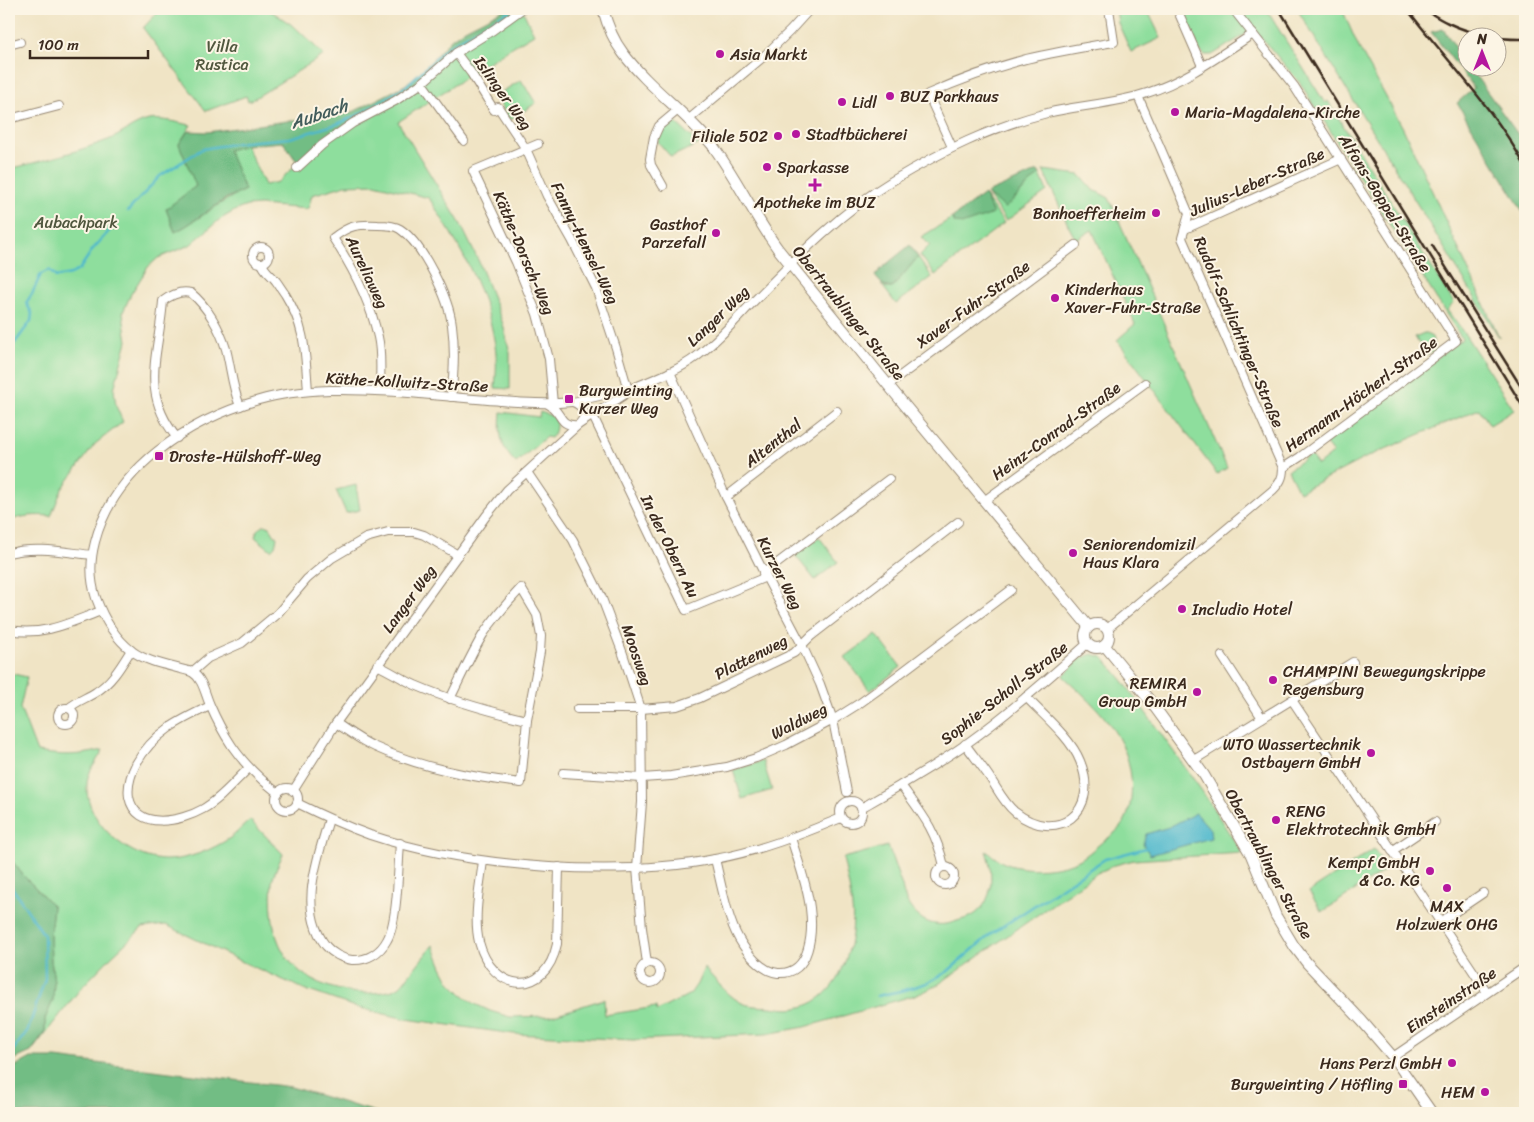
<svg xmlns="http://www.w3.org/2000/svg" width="1534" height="1122" font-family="Sriracha,sans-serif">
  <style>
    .green { fill: #8ede9d; stroke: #64845e }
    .forest { fill: #72bd84; stroke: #567451 }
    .water { fill: #4eb8cc; stroke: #447175 }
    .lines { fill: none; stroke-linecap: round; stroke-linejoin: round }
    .stream { stroke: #4eb8cc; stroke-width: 2.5 }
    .minor-casing { stroke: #968772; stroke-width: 10 }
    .tertiary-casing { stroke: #968772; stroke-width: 12 }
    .minor { stroke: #fff; stroke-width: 8 }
    .tertiary { stroke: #fff; stroke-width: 10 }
    .rail { stroke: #3b2a1e; stroke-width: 2.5 }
    .poi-dot { fill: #b5179e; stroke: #fcf5e5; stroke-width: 2 }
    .labels { text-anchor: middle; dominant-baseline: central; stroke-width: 4; stroke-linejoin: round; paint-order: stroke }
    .park-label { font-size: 16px; fill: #50573e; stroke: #fcf5e5 }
    .poi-label { font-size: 16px; fill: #3b2a1e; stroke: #fcf5e5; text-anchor: start }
    .street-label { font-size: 16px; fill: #3b2a1e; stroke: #fcf5e5 }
    .water-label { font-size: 18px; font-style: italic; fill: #425c5b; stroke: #fcf5e5 }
  </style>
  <rect width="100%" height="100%" fill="#fcf5e5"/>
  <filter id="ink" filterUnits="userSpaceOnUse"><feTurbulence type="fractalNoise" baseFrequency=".02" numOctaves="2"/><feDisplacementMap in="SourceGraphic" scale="10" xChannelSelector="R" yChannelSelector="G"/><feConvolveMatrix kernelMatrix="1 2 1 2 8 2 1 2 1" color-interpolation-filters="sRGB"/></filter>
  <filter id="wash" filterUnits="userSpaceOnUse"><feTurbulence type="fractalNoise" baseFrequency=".0096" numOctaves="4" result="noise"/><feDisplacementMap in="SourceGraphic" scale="20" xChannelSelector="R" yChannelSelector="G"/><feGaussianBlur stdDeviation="1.12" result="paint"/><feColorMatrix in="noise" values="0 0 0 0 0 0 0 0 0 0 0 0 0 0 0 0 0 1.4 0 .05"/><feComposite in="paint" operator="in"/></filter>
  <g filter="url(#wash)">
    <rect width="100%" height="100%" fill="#f0e4c5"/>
    <!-- green -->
    <g class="green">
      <path d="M 161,9 L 268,9 L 295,27 L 324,55 L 255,98 L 248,101 L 246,96 L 206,111 L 143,28 Z"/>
      <path d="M 517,9 L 522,9 L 534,34 L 507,50 L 398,122 L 460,223 L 479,262 L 503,324 L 510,353 L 510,389 L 495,388 C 496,376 497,364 496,353 C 490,296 459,245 429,198 L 375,184 L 346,185 L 312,195 L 308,209 L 260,205 L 247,206 L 236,210 L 219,220 L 190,245 L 158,258 L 148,267 L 131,294 L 123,312 L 124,322 L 127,341 L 114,389 L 116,406 L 123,422 L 95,444 L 62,489 L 51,516 C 35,515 24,515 9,521 L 9,169 C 42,161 76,152 108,140 C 122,135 134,123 149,120 C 162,118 178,123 191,125 L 179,144 L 196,186 L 166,209 L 175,232 C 200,219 219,202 245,190 L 227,150 L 246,145 L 265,185 L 278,182 L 298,163 L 283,142 L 335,131 L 407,90 L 452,50 Z"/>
      <path d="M 1116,9 L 1147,9 L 1161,38 L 1131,52 L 1118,23 Z"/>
      <path d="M 1182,9 L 1266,9 L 1325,103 L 1328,101 L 1454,303 L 1447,310 L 1466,336 L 1514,410 L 1490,425 L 1479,409 L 1369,456 L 1299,492 L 1288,470 L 1310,455 L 1318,465 L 1333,453 L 1325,443 L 1462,339 L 1300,83 L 1254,29 L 1212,55 L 1205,55 L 1200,51 Z"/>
      <path d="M 1297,9 L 1342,9 L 1358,46 L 1403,128 L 1499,337 Z"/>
      <path d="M 521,80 L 536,103 L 510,120 L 495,96 Z"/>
      <path d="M 674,121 L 699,144 L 671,157 L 658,142 C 660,131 665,127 674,121 Z"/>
      <path d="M 1043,170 L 1080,175 L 1092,189 L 1109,198 L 1227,468 L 1217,474 L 1117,340 L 1135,324 L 1092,230 L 1076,240 L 1069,227 Z"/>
      <path d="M 1040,174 L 1047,191 L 1006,221 L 988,195 L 1005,208 Z"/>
      <path d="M 985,196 L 1004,223 L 935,275 L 920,255 L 930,245 L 921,237 L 952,218 L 953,221 L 993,213 Z"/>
      <path d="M 918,257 L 932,277 L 896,304 L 881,284 L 887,288 L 892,288 Z"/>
      <path d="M 1424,333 L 1432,337 L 1436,351 L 1426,355 L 1415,337 Z"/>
      <path d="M 501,412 L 539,417 L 540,412 L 552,416 L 555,419 C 557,426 556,433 551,438 L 546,437 L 516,463 C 500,447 499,435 501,412 Z"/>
      <path d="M 356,485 L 360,510 L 346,513 L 336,490 Z"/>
      <path d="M 264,525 L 270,527 L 277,538 L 275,546 L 271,550 L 255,537 L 257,530 Z"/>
      <path d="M 819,537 L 838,562 L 815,580 L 795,555 Z"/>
      <path d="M 876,634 L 901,667 L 870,691 L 845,657 Z"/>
      <path d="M 1092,654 L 1103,657 L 1123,681 L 1202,791 L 1242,853 L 1134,860 L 1115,865 L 1097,873 L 936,986 L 919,994 L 805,1027 L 766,1034 L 633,1040 L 514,1034 L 406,1019 L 355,1007 L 306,990 L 247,964 L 166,925 L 142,928 L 112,956 L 81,988 L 31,1052 L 45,1031 L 45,1019 L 53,1000 L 54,982 L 51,960 L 50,934 L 53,906 L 23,875 L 9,857 L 9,673 L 27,677 L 20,708 L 37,752 C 62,756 78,756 103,750 C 98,759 91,768 88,777 C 79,818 128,860 166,860 C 187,860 212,850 230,838 C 237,833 243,826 250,820 L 283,854 C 279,863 274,872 272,882 C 271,892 271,903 272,913 C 276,960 304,984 350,992 C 362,994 390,994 399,987 C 403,984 406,979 409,975 C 417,965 425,955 433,945 L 442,967 L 450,982 L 462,994 L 475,1004 L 490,1011 L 510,1017 L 551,1016 L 604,999 L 605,1015 L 656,1007 L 657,1011 L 690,994 L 697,984 L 704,968 C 715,979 726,994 740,1002 C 749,1007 760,1006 770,1007 C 779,1008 788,1010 797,1008 C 832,1001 847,967 852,934 C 855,908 848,883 843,858 L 888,846 C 893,860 897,873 902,886 C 903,892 905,899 908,904 C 920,923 937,929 957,921 C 963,919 970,918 975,914 C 995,900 993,871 986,851 C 991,854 996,859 1002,862 C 1023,872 1055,870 1077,861 C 1085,857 1094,849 1101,843 C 1112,836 1122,828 1127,816 C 1135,794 1132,765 1122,745 C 1109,717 1085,696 1063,676 L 1081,658 Z"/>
      <path d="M 763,761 L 772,790 L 742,799 L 733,770 Z"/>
      <path d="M 1374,849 L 1387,869 L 1322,912 L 1309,892 Z"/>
    </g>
    <!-- forest -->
    <g class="forest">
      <path d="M 504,9 L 517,9 L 452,50 L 407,90 L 335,131 L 319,143 L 298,163 L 283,142 L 246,145 L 228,150 L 245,190 L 227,198 L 186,226 L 175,232 L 166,209 L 196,186 L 179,144 L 188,131 L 207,132 L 353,112 L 405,85 L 425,68 L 451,39 L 465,29 Z"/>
      <path d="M 1443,29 L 1466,62 L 1466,68 L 1470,68 L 1525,144 L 1525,215 L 1457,103 L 1474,88 L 1431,32 Z"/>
      <path d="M 1038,171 L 1040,174 L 1005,208 L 988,195 L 987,193 Z"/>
      <path d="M 984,194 L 993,214 L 964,224 L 955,223 L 952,218 Z"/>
      <path d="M 910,245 L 918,257 L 892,288 C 883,287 880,282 875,276 L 883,267 Z"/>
      <path d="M 9,857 L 23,875 L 53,906 L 50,934 L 51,960 L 54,982 L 53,1000 L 45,1019 L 45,1031 L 31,1052 L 9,1062 Z"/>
      <path d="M 31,1058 L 56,1058 L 291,1087 L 379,1113 L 9,1113 L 9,1070 Z"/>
    </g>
    <!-- water -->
    <path class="water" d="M 1196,813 L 1210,829 L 1211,838 L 1150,855 L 1143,844 L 1146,834 L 1169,827 Z"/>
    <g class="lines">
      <!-- stream -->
      <g class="stream">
        <path d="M 532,9 L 533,9"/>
        <path d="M 649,9 L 660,10 L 663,9"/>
        <path d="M 128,211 L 160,176 L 202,149 L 244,142 L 290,138 L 337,124 L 356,116 L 405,87 L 449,46 L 509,11"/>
        <path d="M 9,351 L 31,321 L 32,313 L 26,303 L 32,294 L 41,274 L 49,270 L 56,277 L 71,274 L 79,270 L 93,249 L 111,229"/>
        <path d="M 9,883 L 44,935 L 45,979 L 28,1030 L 9,1056"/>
        <path d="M 877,996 L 905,990 L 927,983 L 947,972 L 991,934 L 1105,859 L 1146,848"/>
      </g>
    </g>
  </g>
  <g filter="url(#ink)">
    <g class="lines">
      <!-- minor casing -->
      <g class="minor-casing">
        <g id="minor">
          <path d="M 1177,9 L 1202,66"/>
          <path d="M 1233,9 L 1294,86 L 1456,341 L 1300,457 L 1283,468"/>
          <path d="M 9,45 L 20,42"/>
          <path d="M 456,53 L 471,73 L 494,110 L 498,107 L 526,149 L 473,171 L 516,262 L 537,314 L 549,359 L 553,404"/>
          <path d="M 9,119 L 59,106"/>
          <path d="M 688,120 L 762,58 L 790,31 L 810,9"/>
          <path d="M 464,141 L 422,83 L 456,53 L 493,30 L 522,9"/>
          <path d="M 538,144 L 526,149 L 547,196 L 572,240 L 596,288 L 616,348 L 628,390"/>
          <path d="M 952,147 L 928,94 C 960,80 993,68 1026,59 C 1055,52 1085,47 1114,42 L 1109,9"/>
          <path d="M 297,168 L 322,145 L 353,123 L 395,101 L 422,83"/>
          <path d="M 663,186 L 651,165 L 650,159 L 654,137 L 659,126 L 678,110"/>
          <path d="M 1185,229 L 1341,159"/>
          <circle cx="261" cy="255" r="8"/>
          <path d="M 262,263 C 264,271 271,274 276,281 C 279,285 282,290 285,294 C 306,328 305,352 308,391"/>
          <path d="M 670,372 L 726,497 L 766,577 L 802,645 L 820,684 L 833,720 L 847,792"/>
          <path d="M 888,385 L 1076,245"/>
          <path d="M 380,391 C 380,373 382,354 378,337 C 370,301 353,268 333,238 C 349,225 358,224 378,225 C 385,225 394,225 400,229 C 423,244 449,299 452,325 C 455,348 454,374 451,397"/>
          <path d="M 573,402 L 621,391 L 628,390"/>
          <path d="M 573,402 C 583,406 588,414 580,423"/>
          <path d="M 548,404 C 563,412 558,427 578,425 L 624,395 L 628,390 C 651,380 676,372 696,357 C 719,340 738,317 758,297 C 799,255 842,211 892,181 C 942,151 991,127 1047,113 C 1080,105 1115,104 1147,93 C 1185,81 1219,56 1253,34"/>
          <path d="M 593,416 L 686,610 L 766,577"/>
          <path d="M 177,438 C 139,391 159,355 163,301 C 171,295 180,290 191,293 C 207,306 220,329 226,349 C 231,368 232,387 240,406"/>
          <path d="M 527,472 L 573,540 L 601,596 L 623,654 L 641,709 L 642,802 L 637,868 L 642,928 L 647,963"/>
          <path d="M 726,497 L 837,411"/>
          <path d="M 984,501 L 1145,383"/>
          <path d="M 9,553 C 36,546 64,552 92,555"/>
          <path d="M 763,573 L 775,565 L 889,479"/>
          <path d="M 1107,629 L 1273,490 C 1280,483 1283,478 1283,468 L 1182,238 L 1189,214 L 1138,96"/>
          <path d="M 9,630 C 44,636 69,623 101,611"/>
          <path d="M 1222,656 L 1262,718"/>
          <path d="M 377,665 C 390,671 402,679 415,685 C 452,701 488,711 527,720"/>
          <path d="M 192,672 L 208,658 L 242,643 L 278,613 L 307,579 L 332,558 L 366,538 L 388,532 L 414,532 L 424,535 L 458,555"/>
          <path d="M 1292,700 L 1487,992"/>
          <path d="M 210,706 C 180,720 153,733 136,764 C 131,774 127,785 129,797 C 136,832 182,821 203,809 C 221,799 235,781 249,768"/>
          <circle cx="66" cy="716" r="8"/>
          <path d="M 69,708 C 77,701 87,698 96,692 C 112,682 121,666 131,650"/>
          <path d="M 577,709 L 641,709 L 677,706 L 700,698 L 794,653 L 811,636 L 958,522"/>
          <path d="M 336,723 C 348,731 361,741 375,747 C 421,768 471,777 521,783 L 527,720 L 540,652 L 541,636 L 537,615 L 521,588 C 508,602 495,617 484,633 C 471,654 461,677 450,699"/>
          <path d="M 965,744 C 973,755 981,765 988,775 C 997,788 1003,802 1015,812 C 1057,845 1101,812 1080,761 C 1071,738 1044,716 1026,697"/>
          <path d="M 1194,760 L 1353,662"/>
          <path d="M 563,773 L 642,778 L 671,776 L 727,767 L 756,758 L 786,745 L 833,720 L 860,703 L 885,685 L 1011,590"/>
          <path d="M 901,785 C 922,814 936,830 944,866"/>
          <circle cx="287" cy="799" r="11"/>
          <path d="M 293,791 L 336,723 L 486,516 L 507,490 L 578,425"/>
          <path d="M 278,793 C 261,780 245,765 232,746 C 224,734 216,719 210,705 C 205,694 203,679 192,672 C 173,666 148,663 132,651 C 115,638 103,617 96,598 C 90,580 90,561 95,542 C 114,468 189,420 259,400 C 282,393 306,391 330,390 C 383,389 436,396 488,400 C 516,402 544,405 571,402"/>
          <circle cx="851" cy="812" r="11"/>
          <path d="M 297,803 C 321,815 345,826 370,835 C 427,854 489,863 549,867 C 604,870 661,870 715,859 C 759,851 800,835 841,818"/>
          <path d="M 861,808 C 896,788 932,768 966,744 C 1008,714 1048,679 1087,644"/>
          <path d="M 329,819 C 318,858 297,909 326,946 C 332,953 342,959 352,960 C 367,961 380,953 387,940 C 398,921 398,867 400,843"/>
          <path d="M 1392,851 L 1435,822"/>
          <path d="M 715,859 C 721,883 727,918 739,939 C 747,953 761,971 778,973 C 811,975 813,932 810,908 C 807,884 798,861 791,838"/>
          <path d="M 483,861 C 480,886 473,916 479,942 C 492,992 545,1000 557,944 L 559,867"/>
          <circle cx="945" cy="876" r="9"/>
          <path d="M 1440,922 L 1483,893"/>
          <circle cx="650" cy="973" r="10"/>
          <path d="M 1393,1057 L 1525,967"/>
        </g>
      </g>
      <!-- tertiary casing -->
      <g class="tertiary-casing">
        <g id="tertiary">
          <path d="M 603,9 C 607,24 613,40 623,53 C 649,88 686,112 713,146 C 737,179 754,216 778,249 L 888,385 L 1089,627"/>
          <circle cx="1097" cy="636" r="12"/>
          <path d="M 1105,646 L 1151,702 L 1204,775 L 1251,855 L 1276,916 L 1294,946 L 1307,963 L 1362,1021 L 1393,1057 L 1432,1113"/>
        </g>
      </g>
      <!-- minor -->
      <use href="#minor" class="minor"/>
      <!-- tertiary -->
      <use href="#tertiary" class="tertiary"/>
      <!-- rail -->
      <g class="rail">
        <path d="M 1279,9 L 1525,410"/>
        <path d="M 1407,9 C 1447,61 1494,108 1525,166"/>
        <path d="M 1424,9 C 1432,14 1439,19 1448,23 C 1471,34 1500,40 1525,39"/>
        <path d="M 1432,245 L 1525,393"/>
      </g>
    </g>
  </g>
  <!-- markers -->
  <g class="poi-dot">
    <circle cx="720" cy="54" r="5"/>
    <circle cx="890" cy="96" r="5"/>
    <circle cx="842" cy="102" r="5"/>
    <circle cx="1175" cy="112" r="5"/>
    <circle cx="796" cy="134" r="5"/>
    <circle cx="778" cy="136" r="5"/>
    <circle cx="767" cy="167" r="5"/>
    <path d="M812.5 177.5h5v5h5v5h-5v5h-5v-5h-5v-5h5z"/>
    <circle cx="1156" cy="213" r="5"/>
    <circle cx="716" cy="233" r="5"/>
    <circle cx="1055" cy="298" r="5"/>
    <rect x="564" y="394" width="10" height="10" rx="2.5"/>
    <rect x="154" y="451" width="10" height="10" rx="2.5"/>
    <circle cx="1073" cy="553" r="5"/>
    <circle cx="1182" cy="609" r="5"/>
    <circle cx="1273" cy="680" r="5"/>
    <circle cx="1197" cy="692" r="5"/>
    <circle cx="1371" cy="753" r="5"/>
    <circle cx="1276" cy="820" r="5"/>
    <circle cx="1430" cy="871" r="5"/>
    <circle cx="1447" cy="888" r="5"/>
    <circle cx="1452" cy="1063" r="5"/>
    <rect x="1398" y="1079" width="10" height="10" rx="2.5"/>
    <circle cx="1485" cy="1092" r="5"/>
  </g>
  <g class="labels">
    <!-- park labels -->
    <g class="park-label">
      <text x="222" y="46">Villa<tspan x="222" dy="18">Rustica</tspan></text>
      <text x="76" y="222">Aubachpark</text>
    </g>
    <!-- poi labels -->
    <g class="poi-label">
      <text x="730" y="54">Asia Markt</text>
      <text x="900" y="96">BUZ Parkhaus</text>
      <text x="852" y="102">Lidl</text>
      <text x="1185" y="112">Maria-Magdalena-Kirche</text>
      <text x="806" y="134">Stadtbücherei</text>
      <text x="768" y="136" text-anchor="end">Filiale 502</text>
      <text x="777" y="167">Sparkasse</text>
      <text x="815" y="202" text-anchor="middle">Apotheke im BUZ</text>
      <text x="1146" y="213" text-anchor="end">Bonhoefferheim</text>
      <text x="706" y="224" text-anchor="end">Gasthof<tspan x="706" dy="18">Parzefall</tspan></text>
      <text x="1065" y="289">Kinderhaus<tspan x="1065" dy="18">Xaver-Fuhr-Straße</tspan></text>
      <text x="579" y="390">Burgweinting<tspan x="579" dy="18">Kurzer Weg</tspan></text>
      <text x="169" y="456">Droste-Hülshoff-Weg</text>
      <text x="1083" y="544">Seniorendomizil<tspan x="1083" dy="18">Haus Klara</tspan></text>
      <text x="1192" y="609">Includio Hotel</text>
      <text x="1283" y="671">CHAMPINI Bewegungskrippe<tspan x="1283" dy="18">Regensburg</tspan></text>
      <text x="1187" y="683" text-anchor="end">REMIRA<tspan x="1187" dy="18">Group GmbH</tspan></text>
      <text x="1361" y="744" text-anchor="end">WTO Wassertechnik<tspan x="1361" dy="18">Ostbayern GmbH</tspan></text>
      <text x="1286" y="811">RENG<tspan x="1286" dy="18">Elektrotechnik GmbH</tspan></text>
      <text x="1420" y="862" text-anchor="end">Kempf GmbH<tspan x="1420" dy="18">&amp; Co. KG</tspan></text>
      <text x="1447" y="906" text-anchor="middle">MAX<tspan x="1447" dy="18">Holzwerk OHG</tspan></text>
      <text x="1442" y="1063" text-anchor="end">Hans Perzl GmbH</text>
      <text x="1393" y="1084" text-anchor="end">Burgweinting / Höfling</text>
      <text x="1475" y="1092" text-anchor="end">HEM</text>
    </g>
    <!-- street labels -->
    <g class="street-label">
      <text transform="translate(503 93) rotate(54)">Islinger Weg</text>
      <text transform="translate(1257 182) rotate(-24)">Julius-Leber-Straße</text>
      <text transform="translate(1385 203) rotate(58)">Alfons-Goppel-Straße</text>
      <text transform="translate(585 243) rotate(64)">Fanny-Hensel-Weg</text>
      <text transform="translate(524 253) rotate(67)">Käthe-Dorsch-Weg</text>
      <text transform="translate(367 272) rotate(65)">Aureliaweg</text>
      <text transform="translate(973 304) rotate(-36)">Xaver-Fuhr-Straße</text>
      <text transform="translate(849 313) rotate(51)">Obertraublinger Straße</text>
      <text transform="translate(718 316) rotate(-44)">Langer Weg</text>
      <text transform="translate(1239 332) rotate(67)">Rudolf-Schlichtinger-Straße</text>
      <text transform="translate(407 382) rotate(3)">Käthe-Kollwitz-Straße</text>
      <text transform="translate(1361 394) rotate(-36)">Hermann-Höcherl-Straße</text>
      <text transform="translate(1056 431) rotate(-36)">Heinz-Conrad-Straße</text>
      <text transform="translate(773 443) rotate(-38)">Altenthal</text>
      <text transform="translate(670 546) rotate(64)">In der Obern Au</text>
      <text transform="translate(780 573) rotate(63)">Kurzer Weg</text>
      <text transform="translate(409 599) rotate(-54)">Langer Weg</text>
      <text transform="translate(637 655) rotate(71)">Moosweg</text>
      <text transform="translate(751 657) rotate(-27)">Plattenweg</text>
      <text transform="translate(1004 693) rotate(-38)">Sophie-Scholl-Straße</text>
      <text transform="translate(799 721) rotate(-27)">Waldweg</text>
      <text transform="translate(1269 864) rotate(62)">Obertraublinger Straße</text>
      <text transform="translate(1451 1000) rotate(-34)">Einsteinstraße</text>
    </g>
    <!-- water labels -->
    <g class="water-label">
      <text transform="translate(319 114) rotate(-18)">Aubach</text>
    </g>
  </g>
  <!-- margin -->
  <rect width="1534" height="1122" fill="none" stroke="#fcf5e5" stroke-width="30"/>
  <!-- north arrow -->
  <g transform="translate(1482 52)"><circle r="24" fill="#fcf5e5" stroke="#afa495"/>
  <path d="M0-4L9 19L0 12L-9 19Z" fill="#b5179e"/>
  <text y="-8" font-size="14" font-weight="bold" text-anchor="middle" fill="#3b2a1e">N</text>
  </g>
  <!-- scale -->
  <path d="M30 50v8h118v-8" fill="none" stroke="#3b2a1e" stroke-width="2.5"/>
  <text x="38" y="50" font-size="15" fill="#3b2a1e" stroke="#fcf5e5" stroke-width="4" paint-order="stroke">100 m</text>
</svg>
